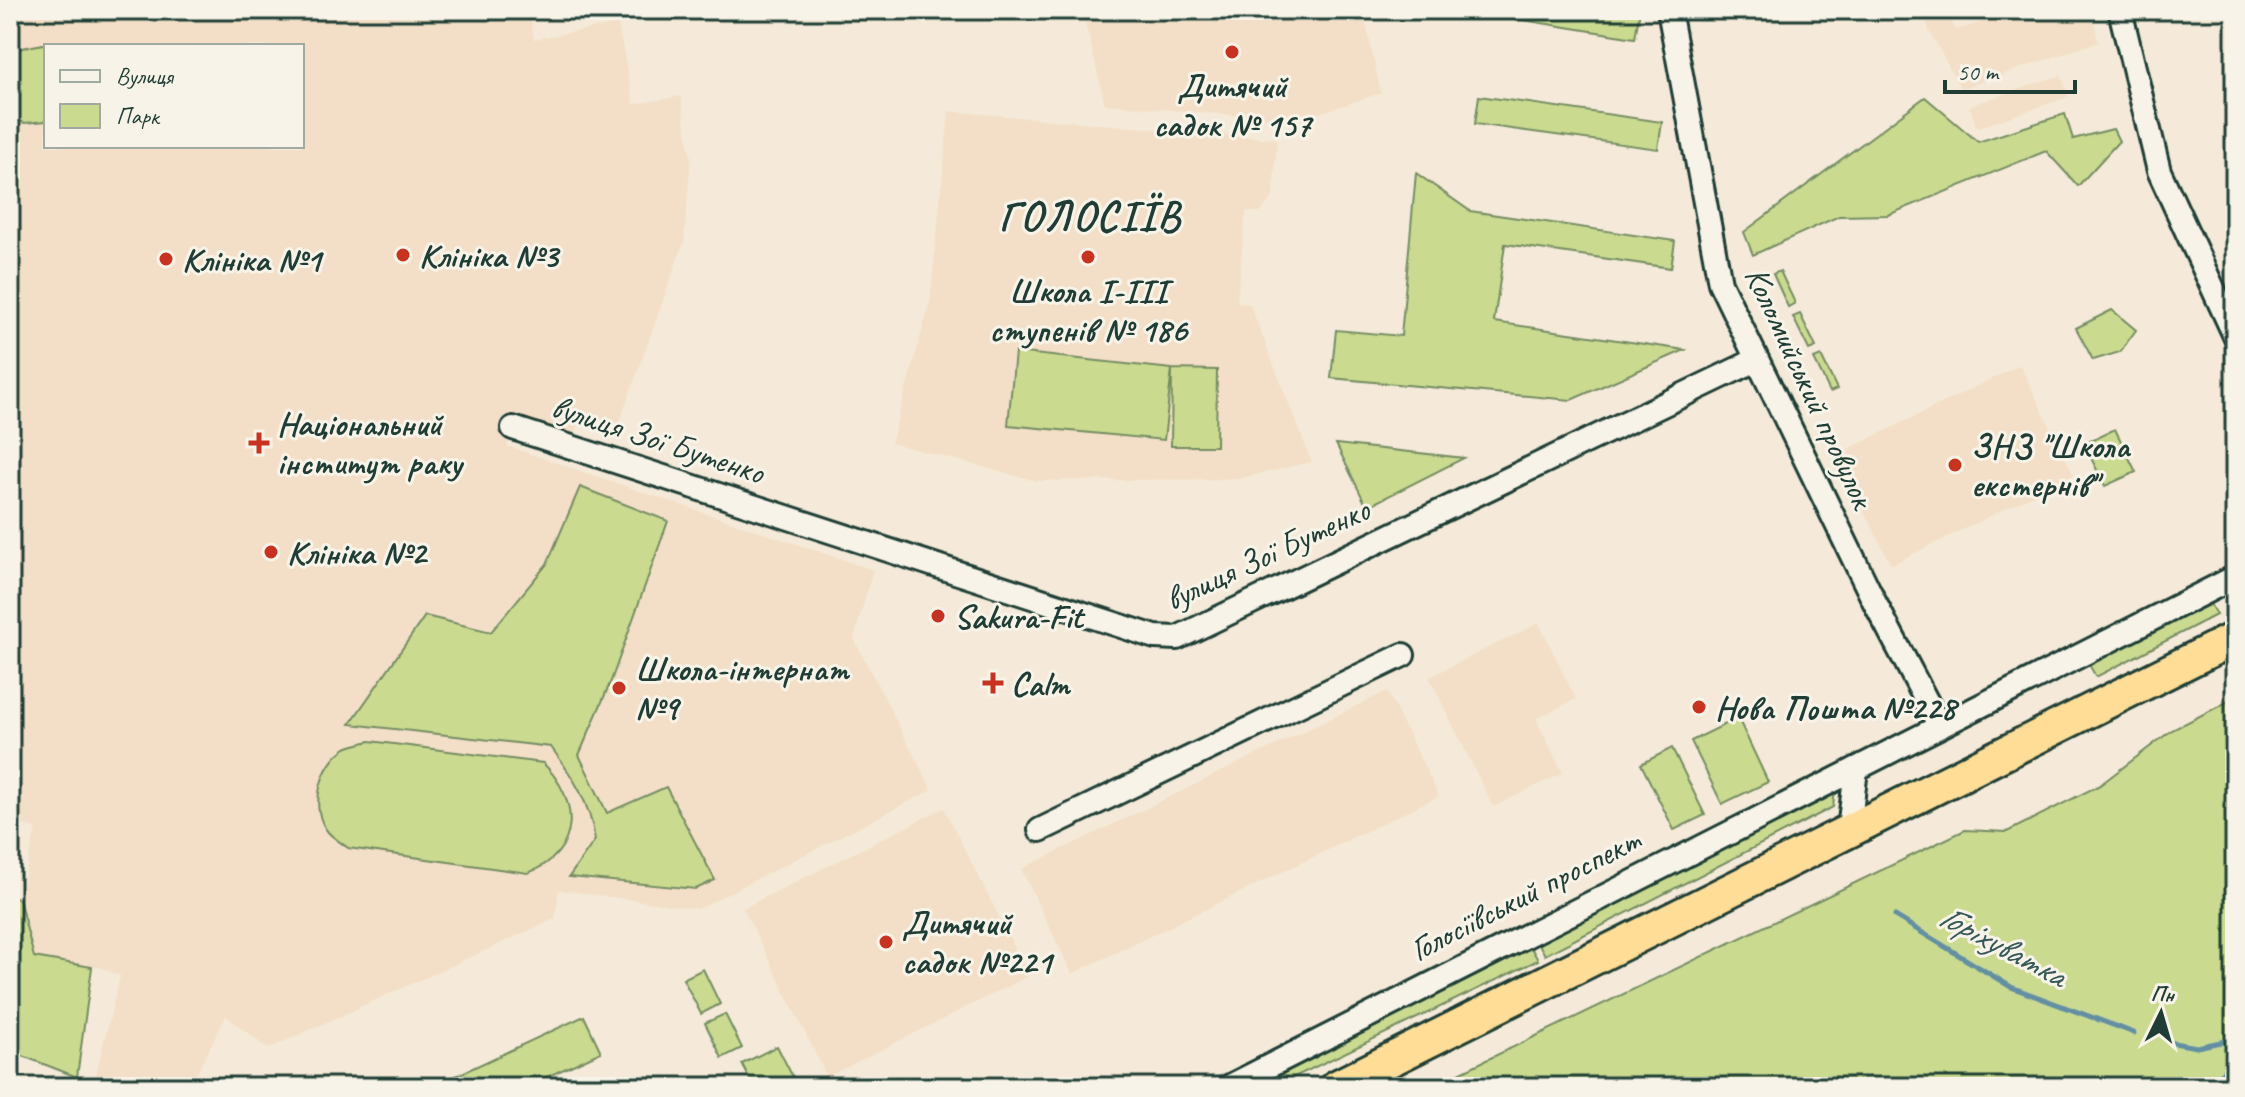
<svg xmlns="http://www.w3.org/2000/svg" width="2245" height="1097" font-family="Caveat,sans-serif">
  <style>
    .built { fill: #f3dfc7; fill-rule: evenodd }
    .green { fill: #cadb90; stroke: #748c62; stroke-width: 2 }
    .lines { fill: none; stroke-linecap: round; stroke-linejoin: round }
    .stream { stroke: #638fa4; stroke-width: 5 }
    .minor-casing { stroke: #1f3d34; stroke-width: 28 }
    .highway-casing { stroke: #1f3d34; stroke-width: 38 }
    .minor { stroke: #f7f3e8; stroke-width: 22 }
    .highway { stroke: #ffdd96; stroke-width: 32 }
    .poi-dot { fill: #c8321e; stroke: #f7f3e8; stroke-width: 3 }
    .labels { text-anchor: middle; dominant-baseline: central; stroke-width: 6; stroke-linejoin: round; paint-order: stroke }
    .poi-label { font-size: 34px; font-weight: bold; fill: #1f3d34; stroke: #f7f3e8; text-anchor: start }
    .street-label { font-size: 34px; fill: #1f3d34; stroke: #f7f3e8 }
    .water-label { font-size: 36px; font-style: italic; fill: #365859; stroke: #f7f3e8 }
    .district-label { font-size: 42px; font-weight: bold; letter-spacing: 2px; fill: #1f3d34; stroke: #f7f3e8 }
  </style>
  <rect width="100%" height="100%" fill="#f5ead9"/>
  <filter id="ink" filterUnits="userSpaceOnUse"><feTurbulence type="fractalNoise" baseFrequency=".0125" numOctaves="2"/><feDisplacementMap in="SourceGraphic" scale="16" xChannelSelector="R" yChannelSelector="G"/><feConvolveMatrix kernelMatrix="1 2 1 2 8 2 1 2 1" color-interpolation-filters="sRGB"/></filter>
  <g filter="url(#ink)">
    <!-- built -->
    <g class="built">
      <path d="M 65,10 L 529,10 L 534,39 L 618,24 L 634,104 L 681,96 L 691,158 L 684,242 L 618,427 L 581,416 L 573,440 L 513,428 L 507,446 L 873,570 L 854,639 L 932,790 L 698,909 L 559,890 L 555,919 L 268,1049 L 226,1016 L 190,1087 L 93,1086 L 120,976 L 102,968 L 34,957 L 19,899 L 36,829 L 22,825 L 10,871 L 10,19 ZM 46,46 L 302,46 L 302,146 L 46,146 Z"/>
      <path d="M 1082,10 L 1363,10 L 1381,93 L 1295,121 L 1105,104 Z"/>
      <path d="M 1923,10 L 1948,10 L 1955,30 L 2025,10 L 2092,10 L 2098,42 L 1961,89 L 1929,31 Z"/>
      <path d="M 2061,75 L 2069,97 L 1977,128 L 1969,106 Z"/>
      <path d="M 949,111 L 1277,139 L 1273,197 L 1261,212 L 1246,212 L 1237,302 L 1250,304 L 1312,462 L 1238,479 L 1036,481 L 891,443 L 930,302 Z"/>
      <path d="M 2020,365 L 2074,475 L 1891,565 L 1836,455 Z"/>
      <path d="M 1539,623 L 1576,699 L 1536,719 L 1563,773 L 1493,807 L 1429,677 Z"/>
      <path d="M 1387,691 L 1439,796 L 1072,974 L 1021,869 Z"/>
      <path d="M 944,808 L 1029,976 L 827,1077 L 743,908 Z"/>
    </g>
    <!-- green -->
    <g class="green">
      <path d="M 1461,10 L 1640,10 L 1635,38 Z"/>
      <path d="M 43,44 L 54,46 L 46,46 L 46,121 L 24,123 L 10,116 L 10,55 L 22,48 Z"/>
      <path d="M 1479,96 L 1662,122 L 1658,149 L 1475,124 Z"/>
      <path d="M 1925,97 L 1978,142 L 2065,114 L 2073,139 L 2113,129 L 2119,141 L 2078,186 L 2046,151 L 1888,215 L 1839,216 L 1753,255 L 1744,232 Z"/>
      <path d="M 1416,173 L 1470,211 L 1675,241 L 1671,268 L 1505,244 L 1494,322 L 1685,350 L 1571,400 L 1331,378 L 1336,330 L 1401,336 Z"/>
      <path d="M 1780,271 L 1795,303 L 1788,307 L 1773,274 Z"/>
      <path d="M 2112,310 L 2136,330 L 2120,352 L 2093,360 L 2076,328 Z"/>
      <path d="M 1800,314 L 1816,347 L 1809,350 L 1793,317 Z"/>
      <path d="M 1015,352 L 1172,369 L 1217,370 L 1216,446 L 1171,446 L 1172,369 L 1164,440 L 1008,425 Z"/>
      <path d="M 1821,356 L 1837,389 L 1830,392 L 1814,359 Z"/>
      <path d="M 2115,429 L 2136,472 L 2105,486 L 2084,444 Z"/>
      <path d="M 1336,444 L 1464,458 L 1367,507 Z"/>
      <path d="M 580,487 L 668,521 L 611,681 L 579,755 L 607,813 L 666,787 L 715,880 L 696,889 L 569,877 L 595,840 C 590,802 573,777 551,747 L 350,724 L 425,616 L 491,632 L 547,564 Z"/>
      <path d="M 2207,598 L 2216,615 L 2096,677 L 2086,659 Z"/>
      <path d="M 2235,698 L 2235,1087 L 1430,1087 L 1965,830 L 2007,832 L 2100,785 L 2172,730 Z"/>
      <path d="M 1738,718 L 1768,782 L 1722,804 L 1691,741 Z"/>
      <path d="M 370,741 L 543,763 C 580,800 582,852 528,873 L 348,848 C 342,843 333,838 328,832 C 308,808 321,763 346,748 C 353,745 363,743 370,741 Z"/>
      <path d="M 1672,748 L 1705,815 L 1674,830 L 1641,764 Z"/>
      <path d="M 1835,789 L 1833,807 L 1545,955 L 1536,939 Z"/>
      <path d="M 10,896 L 19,899 L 34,957 L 92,967 L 77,1077 L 10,1051 Z"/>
      <path d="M 1528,942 L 1538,960 L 1286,1081 L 1280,1069 Z"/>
      <path d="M 703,969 L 720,1004 L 701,1014 L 683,979 Z"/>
      <path d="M 725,1014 L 742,1048 L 722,1058 L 705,1023 Z"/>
      <path d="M 584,1016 L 601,1052 L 525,1087 L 432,1087 Z"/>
      <path d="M 777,1046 L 798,1087 L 754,1087 L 742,1064 Z"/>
    </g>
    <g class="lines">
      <!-- stream -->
      <g class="stream">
        <path d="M 1895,916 L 2011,987 L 2134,1033"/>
        <path d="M 2168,1042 L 2197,1047 L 2235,1039"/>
        <path d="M 2213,1087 L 2235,1053"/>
      </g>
      <!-- minor casing -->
      <g class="minor-casing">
        <g id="minor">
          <path d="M 1669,10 L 1720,283 L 1875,603 L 1939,725"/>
          <path d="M 2120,10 L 2159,171 L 2235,336"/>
          <path d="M 513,428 L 1155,637 L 1177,638 L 1756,360"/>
          <path d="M 1040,830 L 1403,655"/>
          <path d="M 1849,830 L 1856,769"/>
          <path d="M 1228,1087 L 2235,577"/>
        </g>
      </g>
      <!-- highway casing -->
      <g class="highway-casing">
        <path id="highway" d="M 1336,1087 L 2235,638"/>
      </g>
      <!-- minor -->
      <use href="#minor" class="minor"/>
      <!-- highway -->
      <use href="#highway" class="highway"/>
    </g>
  </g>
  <!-- markers -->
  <g class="poi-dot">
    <circle cx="1232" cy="52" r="8"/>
    <circle cx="403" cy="255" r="8"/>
    <circle cx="1088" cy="257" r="8"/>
    <circle cx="166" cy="259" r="8"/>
    <path d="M255 431h8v8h8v8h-8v8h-8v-8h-8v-8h8z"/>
    <circle cx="1955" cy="465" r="8"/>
    <circle cx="271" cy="552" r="8"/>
    <circle cx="938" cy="616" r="8"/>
    <path d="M989 671h8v8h8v8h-8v8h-8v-8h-8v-8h8z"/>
    <circle cx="619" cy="688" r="8"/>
    <circle cx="1699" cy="707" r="8"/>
    <circle cx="886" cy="942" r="8"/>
  </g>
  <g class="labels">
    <!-- poi labels -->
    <g class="poi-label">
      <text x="1232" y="85" text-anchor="middle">Дитячий<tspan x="1232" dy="39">садок № 157</tspan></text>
      <text x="419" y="255">Клініка №3</text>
      <text x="182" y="259">Клініка №1</text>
      <text x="1088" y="290" text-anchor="middle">Школа І-ІІІ<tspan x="1088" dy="39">ступенів № 186</tspan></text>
      <text x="277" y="423">Національний<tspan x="277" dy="39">інститут раку</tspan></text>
      <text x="1971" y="445">ЗНЗ "Школа<tspan x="1971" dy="39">екстернів"</tspan></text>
      <text x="287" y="552">Клініка №2</text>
      <text x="954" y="616">Sakura-Fit</text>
      <text x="635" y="668">Школа-інтернат<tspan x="635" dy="39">№9</tspan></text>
      <text x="1011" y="683">Calm</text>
      <text x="1715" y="707">Нова Пошта №228</text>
      <text x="902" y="922">Дитячий<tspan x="902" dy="39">садок №221</tspan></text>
    </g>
    <!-- street labels -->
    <g class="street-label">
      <text transform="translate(1810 387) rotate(65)">Коломийський провулок</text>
      <text transform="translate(658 439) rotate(18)">вулиця Зої Бутенко</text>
      <text transform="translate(1267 554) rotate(-25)">вулиця Зої Бутенко</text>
      <text transform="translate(1525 894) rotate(-27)">Голосіївський проспект</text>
    </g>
    <!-- water labels -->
    <g class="water-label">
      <text transform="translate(2003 945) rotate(28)">Горіхуватка</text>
    </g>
    <!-- district labels -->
    <g class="district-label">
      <text x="1090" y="216">ГОЛОСІЇВ</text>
    </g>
  </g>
  <!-- margin -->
  <rect width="2245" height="1097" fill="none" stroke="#f7f3e8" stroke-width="40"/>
  <rect x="20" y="20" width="2205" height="1057" fill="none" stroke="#1f3d34" stroke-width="3" filter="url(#ink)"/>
  <!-- legend -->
  <rect x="44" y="44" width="260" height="104" fill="#f7f3e8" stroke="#a1aaa0" stroke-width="2"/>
  <rect x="60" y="70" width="40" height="12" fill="#f7f3e8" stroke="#a1aaa0" stroke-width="2"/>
  <text x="116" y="84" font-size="24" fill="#1f3d34">Вулиця</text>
  <rect x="60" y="104" width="40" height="24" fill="#cadb90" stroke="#a1aaa0" stroke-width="2"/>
  <text x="116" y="124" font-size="24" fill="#1f3d34">Парк</text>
  <!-- north arrow -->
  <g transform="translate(2161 1013) rotate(5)" stroke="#f7f3e8" stroke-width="6" paint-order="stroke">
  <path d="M0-6L14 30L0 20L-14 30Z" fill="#1f3d34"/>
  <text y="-12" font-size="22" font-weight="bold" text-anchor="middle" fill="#1f3d34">Пн</text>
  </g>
  <!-- scale -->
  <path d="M1945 80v12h130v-12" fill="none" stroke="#1f3d34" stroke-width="4"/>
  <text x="1957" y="80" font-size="24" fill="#1f3d34" stroke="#f7f3e8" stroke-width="6" paint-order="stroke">50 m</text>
</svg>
